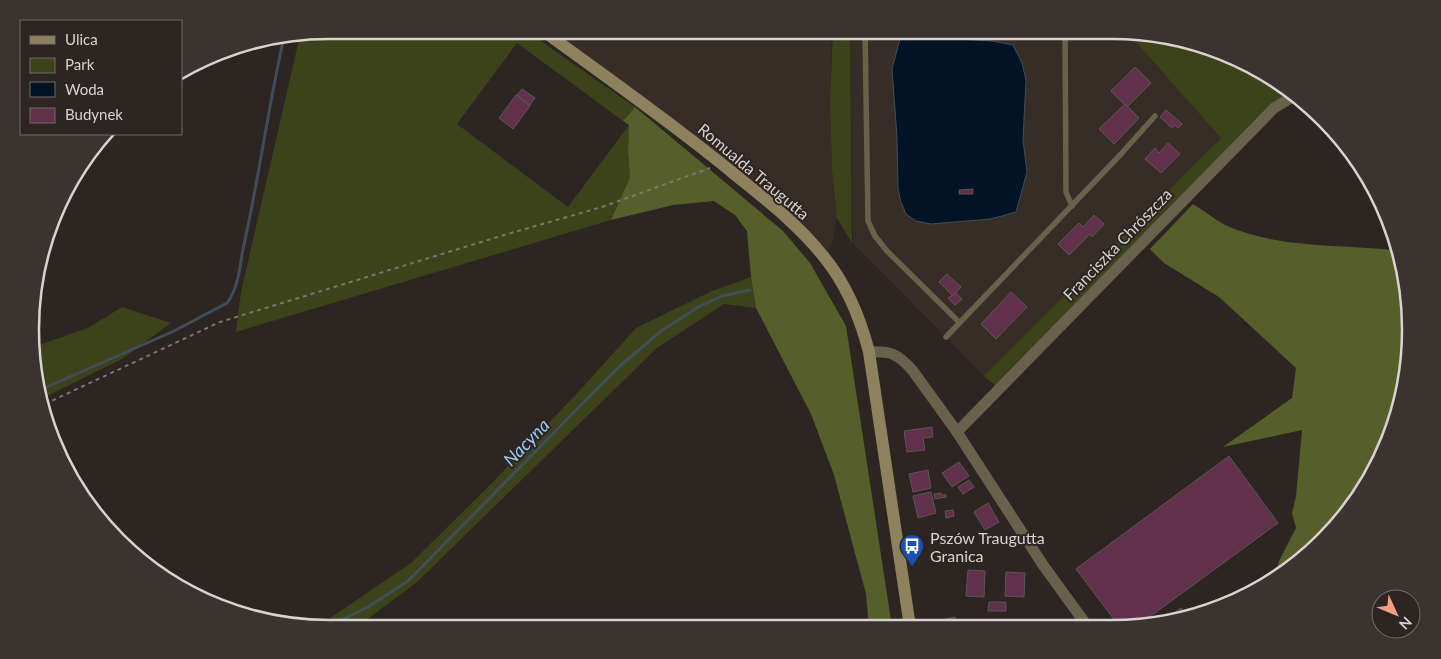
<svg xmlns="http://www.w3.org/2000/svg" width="1441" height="659" font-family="Lato,sans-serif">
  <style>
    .built { fill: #382c26 }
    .green { fill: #3c4219 }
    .forest { fill: #565f2a }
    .water { fill: #001426; stroke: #414d59 }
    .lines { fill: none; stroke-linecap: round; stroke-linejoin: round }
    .stream { stroke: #414d59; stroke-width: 3 }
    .building { fill: #61314b; stroke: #5d5559 }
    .path { stroke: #7b7572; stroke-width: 2; stroke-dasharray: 4 4; stroke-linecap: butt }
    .lane { stroke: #69614b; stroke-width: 5.5 }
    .street { stroke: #69614b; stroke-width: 11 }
    .secondary { stroke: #8e815e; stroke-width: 12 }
    .labels { text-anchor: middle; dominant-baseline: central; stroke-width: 4; stroke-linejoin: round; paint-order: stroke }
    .street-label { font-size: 16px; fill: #d8d3d1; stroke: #2c2522 }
    .poi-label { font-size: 16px; fill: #d8d3d1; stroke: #2c2522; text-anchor: start }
    .water-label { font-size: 18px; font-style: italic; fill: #95cbf9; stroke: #2c2522 }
    .rim { fill: none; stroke: #d8d3d1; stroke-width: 2.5 }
  </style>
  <rect width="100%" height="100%" fill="#2c2522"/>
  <!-- built -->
  <g class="built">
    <path d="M 542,30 L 832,30 L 830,102 L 832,170 L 837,218 L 832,243 L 825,258 L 789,218 Z"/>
    <path d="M 850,30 L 1112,30 L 1128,33 L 1222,138 L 984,376 L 853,243 Z"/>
  </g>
  <!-- green -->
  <g class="green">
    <path d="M 330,30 L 525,30 L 635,107 L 623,121 L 517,43 L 457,124 L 568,207 L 629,125 L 628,153 L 630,177 L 611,220 L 236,332 L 241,292 L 300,35 Z"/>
    <path d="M 833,30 L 850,30 L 852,243 L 837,218 L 832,170 L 830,102 Z"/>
    <path d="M 1128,33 L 1226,53 L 1287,93 L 1269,105 L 996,386 L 984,376 L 1221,138 Z"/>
    <path d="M 751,277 L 756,308 L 724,304 L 657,348 L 416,583 L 354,629 L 329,629 L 317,627 L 411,563 L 490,485 L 580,390 L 636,328 L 712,291 Z"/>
    <path d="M 122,307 L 171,323 L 122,359 L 43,398 L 33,369 L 33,347 L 88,328 Z"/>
  </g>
  <!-- forest -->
  <g class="forest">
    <path d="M 635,107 L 783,231 L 810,263 L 846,326 L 892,627 L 869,627 L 866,594 L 834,475 L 811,414 L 756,308 L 751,277 L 747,231 L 735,215 L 714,201 L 673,205 L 611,220 L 630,177 L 628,153 L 629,125 L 623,121 Z"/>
    <path d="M 1193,204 C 1203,210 1214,219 1225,225 C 1279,249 1338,244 1395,250 L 1411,329 L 1388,444 L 1349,512 L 1294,567 L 1273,579 L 1280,559 L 1296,528 L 1292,513 L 1296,496 L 1302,430 L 1223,447 L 1292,398 L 1296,368 L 1219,297 L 1164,263 L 1150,249 Z"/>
  </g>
  <!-- water -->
  <path class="water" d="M 920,37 L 992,41 L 1013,45 L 1022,63 L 1026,80 L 1023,140 L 1027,172 L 1016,212 L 991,219 L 931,224 L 916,221 L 906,214 L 901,202 L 898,189 L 897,137 L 892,69 L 900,39 Z"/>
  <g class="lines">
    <!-- stream -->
    <g class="stream">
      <path d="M 40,390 L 174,331 L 227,303 C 238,289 240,266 243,249 C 259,179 268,107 284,37"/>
      <path d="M 330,629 L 343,619 L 368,607 L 408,581 L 588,398 L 620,366 L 661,331 L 700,306 L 722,296 L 750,290"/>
    </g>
  </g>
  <!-- building -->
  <g class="building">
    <path d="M 787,30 L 808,30 L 808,33 L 787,32 Z"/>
    <path d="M 1135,67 L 1151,83 L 1127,107 L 1111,91 Z"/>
    <path d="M 522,89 L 535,98 L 530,105 L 517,95 Z"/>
    <path d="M 516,95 L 530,106 L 513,129 L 499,118 Z"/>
    <path d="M 1125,104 L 1139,118 L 1114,144 L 1099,129 Z"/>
    <path d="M 1166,110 L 1182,124 L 1178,128 L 1175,125 L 1172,128 L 1160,117 Z"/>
    <path d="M 1168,143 L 1180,154 L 1161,173 L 1145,159 L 1155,148 L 1159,153 Z"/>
    <path d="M 973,189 L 973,194 L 959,194 L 959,190 Z"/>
    <path d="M 1094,215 L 1104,224 L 1092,237 L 1090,234 L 1069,255 L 1058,244 L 1079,223 L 1083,227 Z"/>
    <path d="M 947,274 L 961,287 L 953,296 L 939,282 Z"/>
    <path d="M 1011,292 L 1027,307 L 996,339 L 981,324 Z"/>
    <path d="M 956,293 L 962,299 L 955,305 L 948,298 Z"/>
    <path d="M 932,427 L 933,437 L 923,438 L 925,450 L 907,452 L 904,431 Z"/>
    <path d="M 1229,456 L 1278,523 L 1137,626 L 1119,626 L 1076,569 Z"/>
    <path d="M 959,462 L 969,476 L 952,487 L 942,473 Z"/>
    <path d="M 928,470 L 931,488 L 913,492 L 909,474 Z"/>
    <path d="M 969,480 L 974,487 L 963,494 L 958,487 Z"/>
    <path d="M 931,492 L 936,513 L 918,518 L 913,496 Z"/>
    <path d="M 941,493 L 942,495 L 946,495 L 946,497 L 935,499 L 934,494 Z"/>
    <path d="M 988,503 L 999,522 L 985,530 L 974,512 Z"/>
    <path d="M 953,510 L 954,516 L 946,518 L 945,511 Z"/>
    <path d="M 968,570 L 985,571 L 984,597 L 966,596 Z"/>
    <path d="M 1006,572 L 1025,573 L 1024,597 L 1005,596 Z"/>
    <path d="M 989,602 L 1006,602 L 1006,611 L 988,611 Z"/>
    <path d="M 1181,608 L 1187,617 L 1158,624 Z"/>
    <path d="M 955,617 L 958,627 L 939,627 L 937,621 Z"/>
  </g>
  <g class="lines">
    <!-- path -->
    <path class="path" d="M 45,404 L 220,322 L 504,235 L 602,207 L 710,168"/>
    <!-- lane -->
    <g class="lane">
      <path d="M 865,30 L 868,221 L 875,236 L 887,251 L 959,322"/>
      <path d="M 1065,30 L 1066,192 L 1072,206"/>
      <path d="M 946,337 L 1121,154 L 1155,116"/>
    </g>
    <!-- street -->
    <g class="street">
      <path d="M 869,352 C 892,351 898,354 913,371 L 957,432 L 1043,565 L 1088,627"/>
      <path d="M 957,432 L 1274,108 L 1292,97"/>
    </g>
    <!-- secondary -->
    <path class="secondary" d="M 542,30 C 606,77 671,122 733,173 C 765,199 798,224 824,257 C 847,285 860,317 869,352 L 910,627"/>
  </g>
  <!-- icons -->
  <defs>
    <g id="bus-pin" transform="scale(1.25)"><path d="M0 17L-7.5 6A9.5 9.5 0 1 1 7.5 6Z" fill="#1a4fb4" stroke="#2c2522"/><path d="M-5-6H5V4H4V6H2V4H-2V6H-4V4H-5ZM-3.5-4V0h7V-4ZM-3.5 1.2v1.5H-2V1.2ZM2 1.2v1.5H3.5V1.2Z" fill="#fff"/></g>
  </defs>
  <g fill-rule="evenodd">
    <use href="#bus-pin" x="912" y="546"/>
  </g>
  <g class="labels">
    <!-- street labels -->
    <g class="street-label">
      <text transform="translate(754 171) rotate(40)">Romualda Traugutta</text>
      <text transform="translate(1117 244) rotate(-46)">Franciszka Chrószcza</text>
    </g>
    <!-- poi labels -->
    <g class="poi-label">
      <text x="930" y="537">Pszów Traugutta<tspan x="930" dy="18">Granica</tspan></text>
    </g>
    <!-- water labels -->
    <g class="water-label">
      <text transform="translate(526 442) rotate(-46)">Nacyna</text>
    </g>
  </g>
  <!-- crop -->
  <path d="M0 0H1441V659H0ZM329 39H1112A290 290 0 0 1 1402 329V330A290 290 0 0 1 1112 620H329A290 290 0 0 1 39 330V329A290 290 0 0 1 329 39Z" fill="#3a3330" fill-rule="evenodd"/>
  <path class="rim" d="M329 39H1112A290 290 0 0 1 1402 329V330A290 290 0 0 1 1112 620H329A290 290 0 0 1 39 330V329A290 290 0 0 1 329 39Z"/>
  <!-- legend -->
  <rect x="20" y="20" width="162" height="115" fill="#2c2522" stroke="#716b68"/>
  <rect x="30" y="36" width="25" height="8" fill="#8e815e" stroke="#716b68"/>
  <text x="65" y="45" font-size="15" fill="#d8d3d1">Ulica</text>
  <rect x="30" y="58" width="25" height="15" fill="#3c4219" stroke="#716b68"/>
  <text x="65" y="70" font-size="15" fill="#d8d3d1">Park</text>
  <rect x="30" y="82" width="25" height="15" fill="#001426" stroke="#716b68"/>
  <text x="65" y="95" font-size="15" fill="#d8d3d1">Woda</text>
  <rect x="30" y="108" width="25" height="15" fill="#61314b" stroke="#716b68"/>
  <text x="65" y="120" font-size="15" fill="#d8d3d1">Budynek</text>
  <!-- north arrow -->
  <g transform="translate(1396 614) rotate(134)"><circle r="24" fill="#2c2522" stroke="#716b68"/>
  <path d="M0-4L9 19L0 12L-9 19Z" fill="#f39f83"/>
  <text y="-8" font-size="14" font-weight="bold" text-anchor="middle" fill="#d8d3d1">N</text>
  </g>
</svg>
